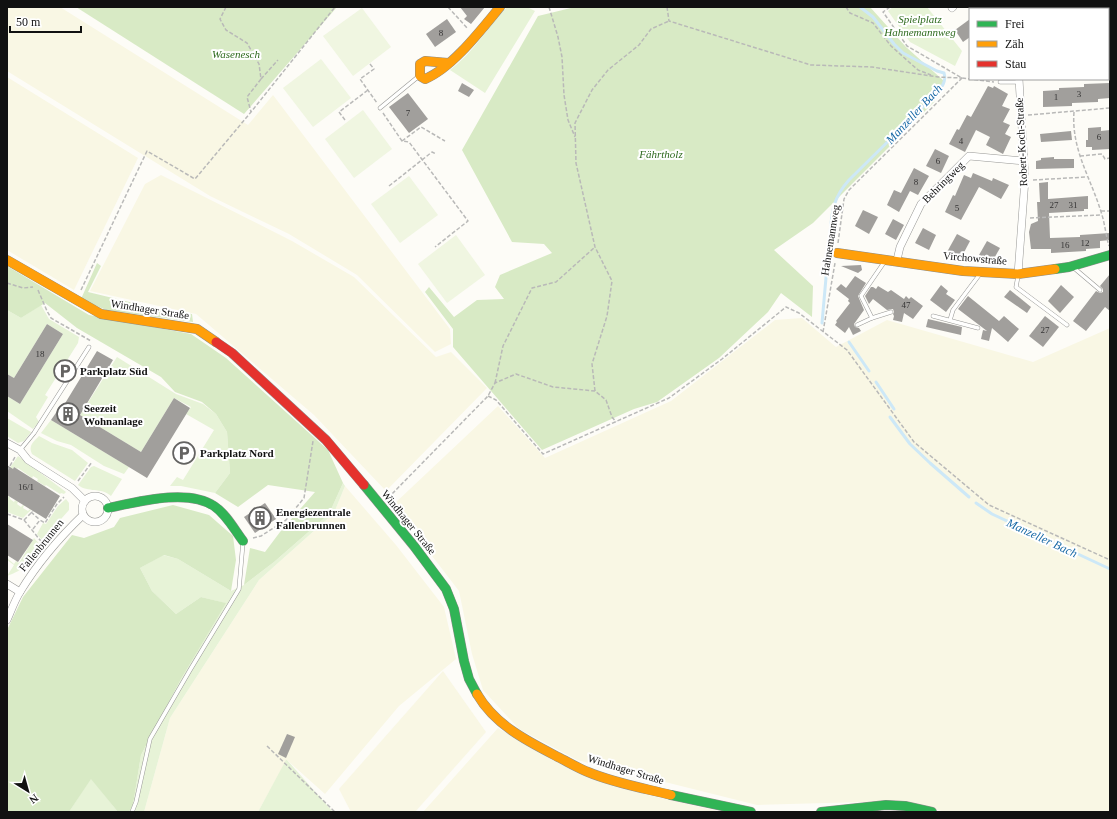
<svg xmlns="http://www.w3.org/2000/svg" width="1117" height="819" font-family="'Times New Roman',serif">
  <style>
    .farmland { fill: #f9f7e4 }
    .green { fill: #e7f3d7 }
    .forest { fill: #d8eac5 }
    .pitch { fill: #f0f6e1 }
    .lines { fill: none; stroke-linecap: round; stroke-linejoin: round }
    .stream { stroke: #cde8f7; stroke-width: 3 }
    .building { fill: #a19f9c }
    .lane-casing { stroke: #979795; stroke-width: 4.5 }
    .street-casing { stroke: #979795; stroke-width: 8 }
    .fast-casing { stroke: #8e8d8b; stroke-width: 10 }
    .slow-casing { stroke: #8e8d8b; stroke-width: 10 }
    .jam-casing { stroke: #8e8d8b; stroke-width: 10 }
    .path { stroke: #b9b9b8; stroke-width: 1.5; stroke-dasharray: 4 2; stroke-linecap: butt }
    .lane { stroke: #fffffe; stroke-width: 3.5 }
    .street { stroke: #fffffe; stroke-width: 7 }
    .fast { stroke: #30b455; stroke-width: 9 }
    .slow { stroke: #ff9f0a; stroke-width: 9 }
    .jam { stroke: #e5322d; stroke-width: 9 }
    .labels { text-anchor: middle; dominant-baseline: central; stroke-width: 4; stroke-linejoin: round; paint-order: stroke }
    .number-label { font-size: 9px; fill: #353434 }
    .park-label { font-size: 11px; font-style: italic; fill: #2f6b1f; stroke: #fff }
    .street-label { font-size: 11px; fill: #111; stroke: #fff }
    .poi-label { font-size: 11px; font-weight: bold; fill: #111; stroke: #fff; text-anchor: start }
    .water-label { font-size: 12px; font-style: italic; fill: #1768a6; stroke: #fff }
  </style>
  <rect width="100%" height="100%" fill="#fdfcf7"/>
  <!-- farmland -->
  <g class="farmland">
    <path d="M 7,7 L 60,7 L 248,125 L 273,95 L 450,329 L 451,344 L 435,352 L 357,275 L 289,234 L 210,196 L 7,71 Z"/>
    <path d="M 7,77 L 138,158 L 74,290 L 7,250 Z"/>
    <path d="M 161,175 L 292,241 L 354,277 L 436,357 L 451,352 L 487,388 L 386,491 L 314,415 L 196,314 L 90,291 L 145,184 Z"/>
    <path d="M 802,318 L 836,347 L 887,320 L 1033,362 L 1110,328 L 1110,812 L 946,812 L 900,801 L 757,805 L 577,760 L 519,729 L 483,690 L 472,654 L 459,591 L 393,505 L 498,406 L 545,458 L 671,401 L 775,320 Z"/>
    <path d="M 345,486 L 396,545 L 444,607 L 456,659 L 399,706 L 325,794 L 287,760 L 258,812 L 144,812 L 170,718 L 259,580 L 334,513 Z"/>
    <path d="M 443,671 L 486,732 L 415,812 L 351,812 L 339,789 Z"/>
    <path d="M 498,728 L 562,765 L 612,784 L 648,795 L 722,812 L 423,812 Z"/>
  </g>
  <!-- green -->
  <g class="green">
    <path d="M 507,7 L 527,7 L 535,11 L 485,93 L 450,70 C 473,53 487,28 507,7 Z"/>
    <path d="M 893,7 L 927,7 L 962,51 L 955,66 L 910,42 L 888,11 Z"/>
    <path d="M 41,305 L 49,319 L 79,337 L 78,343 L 45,395 L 48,397 L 36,417 L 39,422 L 33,429 L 7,411 L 7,396 L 20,404 L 63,334 L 47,324 L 14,378 L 7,374 L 7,310 L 21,318 Z"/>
    <path d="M 117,357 L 176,394 L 203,404 L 216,414 L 227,432 L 230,473 L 215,493 L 181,486 L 170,486 L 177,477 L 183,480 L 214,430 L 186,414 L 191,407 L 174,398 L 141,452 L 80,415 Z"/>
    <path d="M 7,418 L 31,432 L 24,441 L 18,443 L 7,436 Z"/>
    <path d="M 51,420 L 129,467 L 124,474 L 104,466 L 71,445 L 57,441 L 41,433 Z"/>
    <path d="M 39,436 L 52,443 L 72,450 L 88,463 L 75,481 L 32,454 C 28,446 33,442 39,436 Z"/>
    <path d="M 18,456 L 66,492 L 64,494 L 61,493 L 60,494 L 46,485 L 45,486 L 37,481 L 38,479 L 33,476 L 32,478 L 18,468 L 17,469 L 14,467 L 7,479 L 7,472 Z"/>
    <path d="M 94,466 L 122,479 L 111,496 C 101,487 88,493 78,485 L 91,467 Z"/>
    <path d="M 343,483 L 345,486 L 334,513 L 259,580 L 170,718 L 144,812 L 129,812 L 133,805 L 141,755 L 181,679 L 225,603 L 201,597 L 176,614 L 152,591 L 140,568 L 163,555 L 178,559 L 231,591 L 244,585 L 274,562 L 329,514 Z"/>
    <path d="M 8,496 L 10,497 L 10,499 L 14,502 L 15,500 L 18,502 L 17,504 L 21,507 L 23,505 L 24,505 L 23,508 L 28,511 L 30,509 L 31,510 L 23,518 L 7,512 Z"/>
    <path d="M 66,499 L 69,503 L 69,510 L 53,528 L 44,543 L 37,534 L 43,523 L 46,524 L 58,506 Z"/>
    <path d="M 34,538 L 43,548 C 32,560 23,571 7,576 L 14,565 L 7,560 L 7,558 L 14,564 L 16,561 L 19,563 Z"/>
    <path d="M 286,760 L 287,760 L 333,812 L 258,812 Z"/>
    <path d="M 91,778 L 118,812 L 69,812 Z"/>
  </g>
  <!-- forest -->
  <g class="forest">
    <path d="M 76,7 L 337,7 L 244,114 Z"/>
    <path d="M 575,7 L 870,7 L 906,47 L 944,81 L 934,102 L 813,223 L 774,250 L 813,286 L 812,317 L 781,293 L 768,312 L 719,358 L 657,402 L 634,409 L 542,450 L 453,347 L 453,329 L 425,292 L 429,287 L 454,317 L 477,300 L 504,299 L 495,287 L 500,275 L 552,253 L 544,244 L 512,242 L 462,150 L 538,16 Z"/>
    <path d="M 97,263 L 101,266 L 88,292 L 150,307 L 192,314 L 193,322 L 106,310 L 81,299 Z"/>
    <path d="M 7,266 L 89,315 L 191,334 L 226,358 L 328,450 L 343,483 L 329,514 L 274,562 L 244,585 L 250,548 L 265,552 L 280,532 L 315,492 L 268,485 L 238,507 L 215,493 L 230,473 L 227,432 L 216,414 L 202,402 L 175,392 L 161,377 L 77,328 L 45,303 L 21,318 L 7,310 Z"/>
    <path d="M 173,505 L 209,515 L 233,536 L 236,560 L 231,591 L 178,559 L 164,555 L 140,568 L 152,591 L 176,614 L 201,597 L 226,603 L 181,679 L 141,755 L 133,805 L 129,812 L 118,812 L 91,779 L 69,812 L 7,812 L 7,630 L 23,597 L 72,535 L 84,538 L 114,527 L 120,518 Z"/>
  </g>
  <!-- pitch -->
  <g class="pitch">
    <path d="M 362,8 L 391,47 L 353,76 L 323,36 Z"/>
    <path d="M 321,59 L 351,98 L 313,127 L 283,88 Z"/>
    <path d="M 363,110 L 392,149 L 354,178 L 325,139 Z"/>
    <path d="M 409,176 L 438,215 L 400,243 L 371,204 Z"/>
    <path d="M 456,235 L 485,275 L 447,303 L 418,264 Z"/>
  </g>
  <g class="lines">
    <!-- stream -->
    <g class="stream">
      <path d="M 829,244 C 832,217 830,201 849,180 L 934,96 C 940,89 947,83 944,73 L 937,71 L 903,53 L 894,44 L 873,17 L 860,7"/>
      <path d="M 822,323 L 828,255"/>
      <path d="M 849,342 L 869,371"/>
      <path d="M 876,382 L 894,409"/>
      <path d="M 890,417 L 910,444 L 930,463 L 969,497"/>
      <path d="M 976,503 L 992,514 L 1110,569"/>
    </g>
  </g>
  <!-- building -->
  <g class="building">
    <path d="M 460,7 L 485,7 L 471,24 L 464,19 L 467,16 Z"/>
    <path d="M 447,19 L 456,32 L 435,47 L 426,34 Z"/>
    <path d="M 970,19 L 970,37 L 963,42 L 955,30 Z"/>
    <path d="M 462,83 L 474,90 L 469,97 L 458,91 Z"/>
    <path d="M 1110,83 L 1110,98 L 1098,99 L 1098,102 L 1072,103 L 1072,106 L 1043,107 L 1043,91 L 1059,90 L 1059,88 L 1084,87 L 1084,84 Z"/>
    <path d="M 988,86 L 993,88 L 994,86 L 1008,94 L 1002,106 L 1010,109 L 1003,122 L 1010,125 L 1005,134 L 1011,137 L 1003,154 L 986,145 L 990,137 L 976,130 L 965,152 L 949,144 L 957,129 L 959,130 L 967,115 L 971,117 Z"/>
    <path d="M 408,93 L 428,119 L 409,133 L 389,107 Z"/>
    <path d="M 1101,127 L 1101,131 L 1110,130 L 1110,149 L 1092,150 L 1092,147 L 1086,147 L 1086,140 L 1088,140 L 1088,128 Z"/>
    <path d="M 1071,131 L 1072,140 L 1041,142 L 1040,134 Z"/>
    <path d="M 935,149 L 949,156 L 941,173 L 926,166 Z"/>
    <path d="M 1054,157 L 1054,159 L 1074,159 L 1074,168 L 1036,169 L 1036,161 L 1041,160 L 1041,158 Z"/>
    <path d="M 914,168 L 929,176 L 918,195 L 910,191 L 899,212 L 887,205 L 894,190 L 901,193 Z"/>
    <path d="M 973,173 L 992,181 L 993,178 L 1009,185 L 1001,199 L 979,187 L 961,220 L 945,212 L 953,195 L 955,196 L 964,175 L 971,178 Z"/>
    <path d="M 1048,182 L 1048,199 L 1088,196 L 1088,209 L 1084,209 L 1084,211 L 1049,213 L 1050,238 L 1080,237 L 1080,235 L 1110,233 L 1110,240 L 1100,241 L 1100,248 L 1086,249 L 1086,251 L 1051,253 L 1051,249 L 1031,249 L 1029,232 L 1031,224 L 1038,221 L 1037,202 L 1040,202 L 1039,183 Z"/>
    <path d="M 863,210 L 878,217 L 869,234 L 855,226 Z"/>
    <path d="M 893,219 L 904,225 L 896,240 L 885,234 Z"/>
    <path d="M 923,228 L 936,235 L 929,250 L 915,243 Z"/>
    <path d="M 957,234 L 970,241 L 960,260 L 947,252 Z"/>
    <path d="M 987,241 L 1000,248 L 992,262 L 979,255 Z"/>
    <path d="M 861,265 L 862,270 L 858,273 L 841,266 Z"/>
    <path d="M 1110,274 L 1110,311 L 1105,307 L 1086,331 L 1073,321 L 1096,291 L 1100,293 L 1103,292 L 1103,289 L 1100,286 Z"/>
    <path d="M 855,276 L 866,283 L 858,296 L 864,310 L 854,324 L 855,327 L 859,328 L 861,331 L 853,335 L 849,327 L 845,333 L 835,325 L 837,322 L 836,321 L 850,303 L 848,301 L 849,299 L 836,289 L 841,284 L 846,288 Z"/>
    <path d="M 941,285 L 948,291 L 946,294 L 955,300 L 946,312 L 930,300 Z"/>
    <path d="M 1061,285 L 1074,297 L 1060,313 L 1048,301 Z"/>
    <path d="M 878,286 L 888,292 L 891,290 L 904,299 L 906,296 L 909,299 L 911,297 L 923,306 L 913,319 L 904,313 L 902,322 L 893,320 L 894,316 L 893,314 L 894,312 L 893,309 L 887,310 L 873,299 L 869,304 L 865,296 L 871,287 L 873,287 L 876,289 Z"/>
    <path d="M 1010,290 L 1031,307 L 1027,313 L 1004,297 Z"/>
    <path d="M 968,296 L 999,321 L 1004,316 L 1019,329 L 1008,342 L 992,328 L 989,341 L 981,339 L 983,330 L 987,331 L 958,309 Z"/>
    <path d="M 1045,316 L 1059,327 L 1043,347 L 1029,336 Z"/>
    <path d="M 928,319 L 962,327 L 961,335 L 926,327 Z"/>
    <path d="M 47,324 L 63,334 L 20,404 L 7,396 L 7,374 L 14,378 Z"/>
    <path d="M 97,351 L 113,360 L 80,415 L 141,452 L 174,398 L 190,408 L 147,478 L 51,420 L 62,404 L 64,405 Z"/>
    <path d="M 7,465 L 13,469 L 14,467 L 60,496 L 46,519 L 7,495 Z"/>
    <path d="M 265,503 L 276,519 L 255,533 L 244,517 Z"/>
    <path d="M 7,524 L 33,540 L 18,562 L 7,555 Z"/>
    <path d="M 287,734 L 295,737 L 286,758 L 278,754 Z"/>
  </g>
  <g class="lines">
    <!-- lane casing -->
    <g class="lane-casing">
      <g id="lane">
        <path d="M 1000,82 L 1018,82"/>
        <path d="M 380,108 L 419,76"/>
        <path d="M 1074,268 L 1100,290"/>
        <path d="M 1018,276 L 1016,287 L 1067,325"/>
        <path d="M 933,316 L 978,328"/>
        <path d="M 872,318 L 861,296 L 885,261"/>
        <path d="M 950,320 L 953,310 L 980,274"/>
        <path d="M 857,325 L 872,318 L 891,312"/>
        <path d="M 20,450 L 34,433 L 89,347"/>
        <path d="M 132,812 L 136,802 L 150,739 L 190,670 L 239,589 L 243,542"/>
      </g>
    </g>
    <!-- street casing -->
    <g class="street-casing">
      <g id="street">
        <path d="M 952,8 L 953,7"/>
        <path d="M 1022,9 L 1023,7"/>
        <path d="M 897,260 L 900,247 L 921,204 L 969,156 L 1024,161"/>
        <path d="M 1018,274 L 1025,179 L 1019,79"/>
        <path d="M 7,443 L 20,450 L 28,460 L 72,488 L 85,501"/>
        <circle cx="95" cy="509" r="13"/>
        <path d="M 7,584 L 20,592"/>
        <path d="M 7,620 C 11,611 15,600 20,592 C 37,564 59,538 83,515"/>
      </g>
    </g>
    <!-- fast casing -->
    <g class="fast-casing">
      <g id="fast">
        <path d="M 1055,269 L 1069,267 L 1110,255"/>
        <path d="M 364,485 L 414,546 L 446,589 L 454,609 L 464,661 L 469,679 L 477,694"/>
        <path d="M 108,508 C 137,502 188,488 214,506 C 226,514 234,529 243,541"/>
        <path d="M 671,795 L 751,812"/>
        <path d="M 821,812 L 886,805 L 905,806 L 932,812"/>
      </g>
    </g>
    <!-- slow casing -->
    <g class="slow-casing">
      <g id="slow">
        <path d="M 448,63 L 425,61 L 420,64 L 420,76 L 425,79 C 452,68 481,30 500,7"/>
        <path d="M 837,253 L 963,271 L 1018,274 L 1055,269"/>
        <path d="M 7,260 L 101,314 L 197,329 L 216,342"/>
        <path d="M 477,694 C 495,725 527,741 558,757 C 568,762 578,768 588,772 C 614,783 643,788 671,795"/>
      </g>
    </g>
    <!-- jam casing -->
    <g class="jam-casing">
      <path id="jam" d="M 216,342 L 232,353 L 326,440 L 364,485"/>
    </g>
    <!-- path -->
    <g class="path">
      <path d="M 226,7 L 220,19 L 226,30 L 247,43 L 259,64 L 261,79 L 247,97 L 251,112"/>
      <path d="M 448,7 L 468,29"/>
      <path d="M 549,7 L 558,37 L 562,57 L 564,95 L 568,120 L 575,137"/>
      <path d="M 667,7 L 669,21 L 811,65 L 872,67 L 938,77 L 962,78"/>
      <path d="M 846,7 L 850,13 L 873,23 L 891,46 L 918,70 L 931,75"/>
      <path d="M 890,7 L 883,12 L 907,46 L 962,78 L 994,82"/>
      <path d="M 1039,7 L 1042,9"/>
      <path d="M 1036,9 L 1036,7"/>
      <path d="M 1099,9 L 1102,7"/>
      <path d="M 370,64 L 374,69 L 360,79 L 377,103"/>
      <path d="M 261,79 L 278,60"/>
      <path d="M 1074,112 C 1071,150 1092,180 1102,215 C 1105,225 1106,236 1109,246"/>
      <path d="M 383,113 L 402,141 L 409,142 L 468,221 L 435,247"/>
      <path d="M 1028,115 L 1110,108"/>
      <path d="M 345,120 L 339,112 L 368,90"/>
      <path d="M 402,141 L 421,127 L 445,141"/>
      <path d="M 1080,156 L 1102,154 L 1105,159 L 1110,158"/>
      <path d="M 1033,180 L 1087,177"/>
      <path d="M 389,186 L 432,152 L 436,154"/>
      <path d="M 1101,211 L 1110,211"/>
      <path d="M 1030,218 L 1102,215"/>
      <path d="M 838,243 L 844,199 L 849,190 L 962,78"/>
      <path d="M 7,283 L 23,288 L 33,287"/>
      <path d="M 38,290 L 47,311 L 51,318 L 91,341"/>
      <path d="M 81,290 L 147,151 L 195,179 L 251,112 L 335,7"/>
      <path d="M 823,332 L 835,263"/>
      <path d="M 495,383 L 503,346 L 532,288 L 556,282 L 595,247"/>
      <path d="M 595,391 L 592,364 L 607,316 L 612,281 L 595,247 L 576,163 L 575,123 L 592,90 L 608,70 L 639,45 L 651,29 L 669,21"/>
      <path d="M 488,396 L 496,400 L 543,454 L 669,398 L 722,359 L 786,307 L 799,313 L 847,350 L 914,442 L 989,505 L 1110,560"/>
      <path d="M 7,471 L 15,457"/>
      <path d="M 78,481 L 92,462"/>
      <path d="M 388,498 L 488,396 L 495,383 L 516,374 L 553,387 L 595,391 L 606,400 L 612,417 L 616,422"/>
      <path d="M 31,512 L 40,520"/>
      <path d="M 7,514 L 24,520 L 44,545"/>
      <path d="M 24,520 L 33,511"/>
      <path d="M 33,529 L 40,520 L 45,523 L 57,504 L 64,497"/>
      <path d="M 253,538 L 261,536 L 286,520 L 304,498 L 313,441"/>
      <path d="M 267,746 L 335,812"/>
    </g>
    <!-- lane -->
    <use href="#lane" class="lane"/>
    <!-- street -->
    <use href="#street" class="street"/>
    <!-- fast -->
    <use href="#fast" class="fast"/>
    <!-- slow -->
    <use href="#slow" class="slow"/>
    <!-- jam -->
    <use href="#jam" class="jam"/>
  </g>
  <!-- icons -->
  <defs>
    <g id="parking-ring" transform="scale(1.15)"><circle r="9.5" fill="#fff" stroke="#646362" stroke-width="1.5"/><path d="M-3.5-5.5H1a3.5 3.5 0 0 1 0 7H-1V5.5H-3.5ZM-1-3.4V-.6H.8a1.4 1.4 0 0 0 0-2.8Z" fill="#646362"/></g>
    <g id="building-ring" transform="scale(1.15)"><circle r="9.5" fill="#fff" stroke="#646362" stroke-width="1.5"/><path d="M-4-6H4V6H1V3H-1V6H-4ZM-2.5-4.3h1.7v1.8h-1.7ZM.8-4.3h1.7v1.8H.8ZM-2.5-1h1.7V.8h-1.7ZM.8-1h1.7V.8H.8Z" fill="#646362"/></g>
  </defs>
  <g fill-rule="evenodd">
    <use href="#parking-ring" x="65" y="371"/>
    <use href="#building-ring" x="68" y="414"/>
    <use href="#parking-ring" x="184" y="453"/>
    <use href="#building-ring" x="260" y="518"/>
  </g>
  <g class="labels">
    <!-- number labels -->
    <g class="number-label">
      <text x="441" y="33">8</text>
      <text x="1079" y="94">3</text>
      <text x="1056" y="97">1</text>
      <text x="408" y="113">7</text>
      <text x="1099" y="137">6</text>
      <text x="961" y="141">4</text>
      <text x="938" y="161">6</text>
      <text x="916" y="182">8</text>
      <text x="1054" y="205">27</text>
      <text x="1073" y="205">31</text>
      <text x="957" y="208">5</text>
      <text x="1085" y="243">12</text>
      <text x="1065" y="245">16</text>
      <text x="906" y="305">47</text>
      <text x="1045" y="330">27</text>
      <text x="40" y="354">18</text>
      <text x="26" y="487">16/1</text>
    </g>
    <!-- park labels -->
    <g class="park-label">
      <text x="920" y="19">Spielplatz<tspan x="920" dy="13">Hahnemannweg</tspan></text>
      <text x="236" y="54">Wasenesch</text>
      <text x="661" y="154">Fährtholz</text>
    </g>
    <!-- street labels -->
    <g class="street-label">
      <text transform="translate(1021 142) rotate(-93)">Robert-Koch-Straße</text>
      <text transform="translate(943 182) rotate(-45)">Behringweg</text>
      <text transform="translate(830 240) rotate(-81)">Hahnemannweg</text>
      <text transform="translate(975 258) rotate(5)">Virchowstraße</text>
      <text transform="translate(150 309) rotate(9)">Windhager Straße</text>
      <text transform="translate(409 522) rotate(51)">Windhager Straße</text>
      <text transform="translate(41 545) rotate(-51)">Fallenbrunnen</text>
      <text transform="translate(626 769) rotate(17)">Windhager Straße</text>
    </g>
    <!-- poi labels -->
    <g class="poi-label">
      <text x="80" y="371">Parkplatz Süd</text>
      <text x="84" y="408">Seezeit<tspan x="84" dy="13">Wohnanlage</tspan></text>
      <text x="200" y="453">Parkplatz Nord</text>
      <text x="276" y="512">Energiezentrale<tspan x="276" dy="13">Fallenbrunnen</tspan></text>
    </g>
    <!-- water labels -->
    <g class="water-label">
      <text transform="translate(914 114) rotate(-47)">Manzeller Bach</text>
      <text transform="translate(1042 538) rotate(25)">Manzeller Bach</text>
    </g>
  </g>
  <!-- border -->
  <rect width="1117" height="819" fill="none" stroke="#111111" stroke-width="16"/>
  <!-- legend -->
  <rect x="969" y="8" width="140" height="72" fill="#ffffff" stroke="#a0a0a0"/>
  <rect x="977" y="21" width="20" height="6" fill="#30b455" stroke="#a0a0a0"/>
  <text x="1005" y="28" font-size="12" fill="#111111">Frei</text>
  <rect x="977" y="41" width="20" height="6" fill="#ff9f0a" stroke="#a0a0a0"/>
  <text x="1005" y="48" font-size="12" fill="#111111">Zäh</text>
  <rect x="977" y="61" width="20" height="6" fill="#e5322d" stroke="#a0a0a0"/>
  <text x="1005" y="68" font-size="12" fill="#111111">Stau</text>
  <!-- north arrow -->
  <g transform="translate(28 791) rotate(143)" stroke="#ffffff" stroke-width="3" paint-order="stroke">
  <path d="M0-3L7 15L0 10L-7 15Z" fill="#111111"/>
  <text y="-6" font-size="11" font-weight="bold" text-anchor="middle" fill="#111111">N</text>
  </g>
  <!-- scale -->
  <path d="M10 26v6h71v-6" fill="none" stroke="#111111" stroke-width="2"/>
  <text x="16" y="26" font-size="12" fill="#111111" stroke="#ffffff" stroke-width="3" paint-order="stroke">50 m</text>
</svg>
